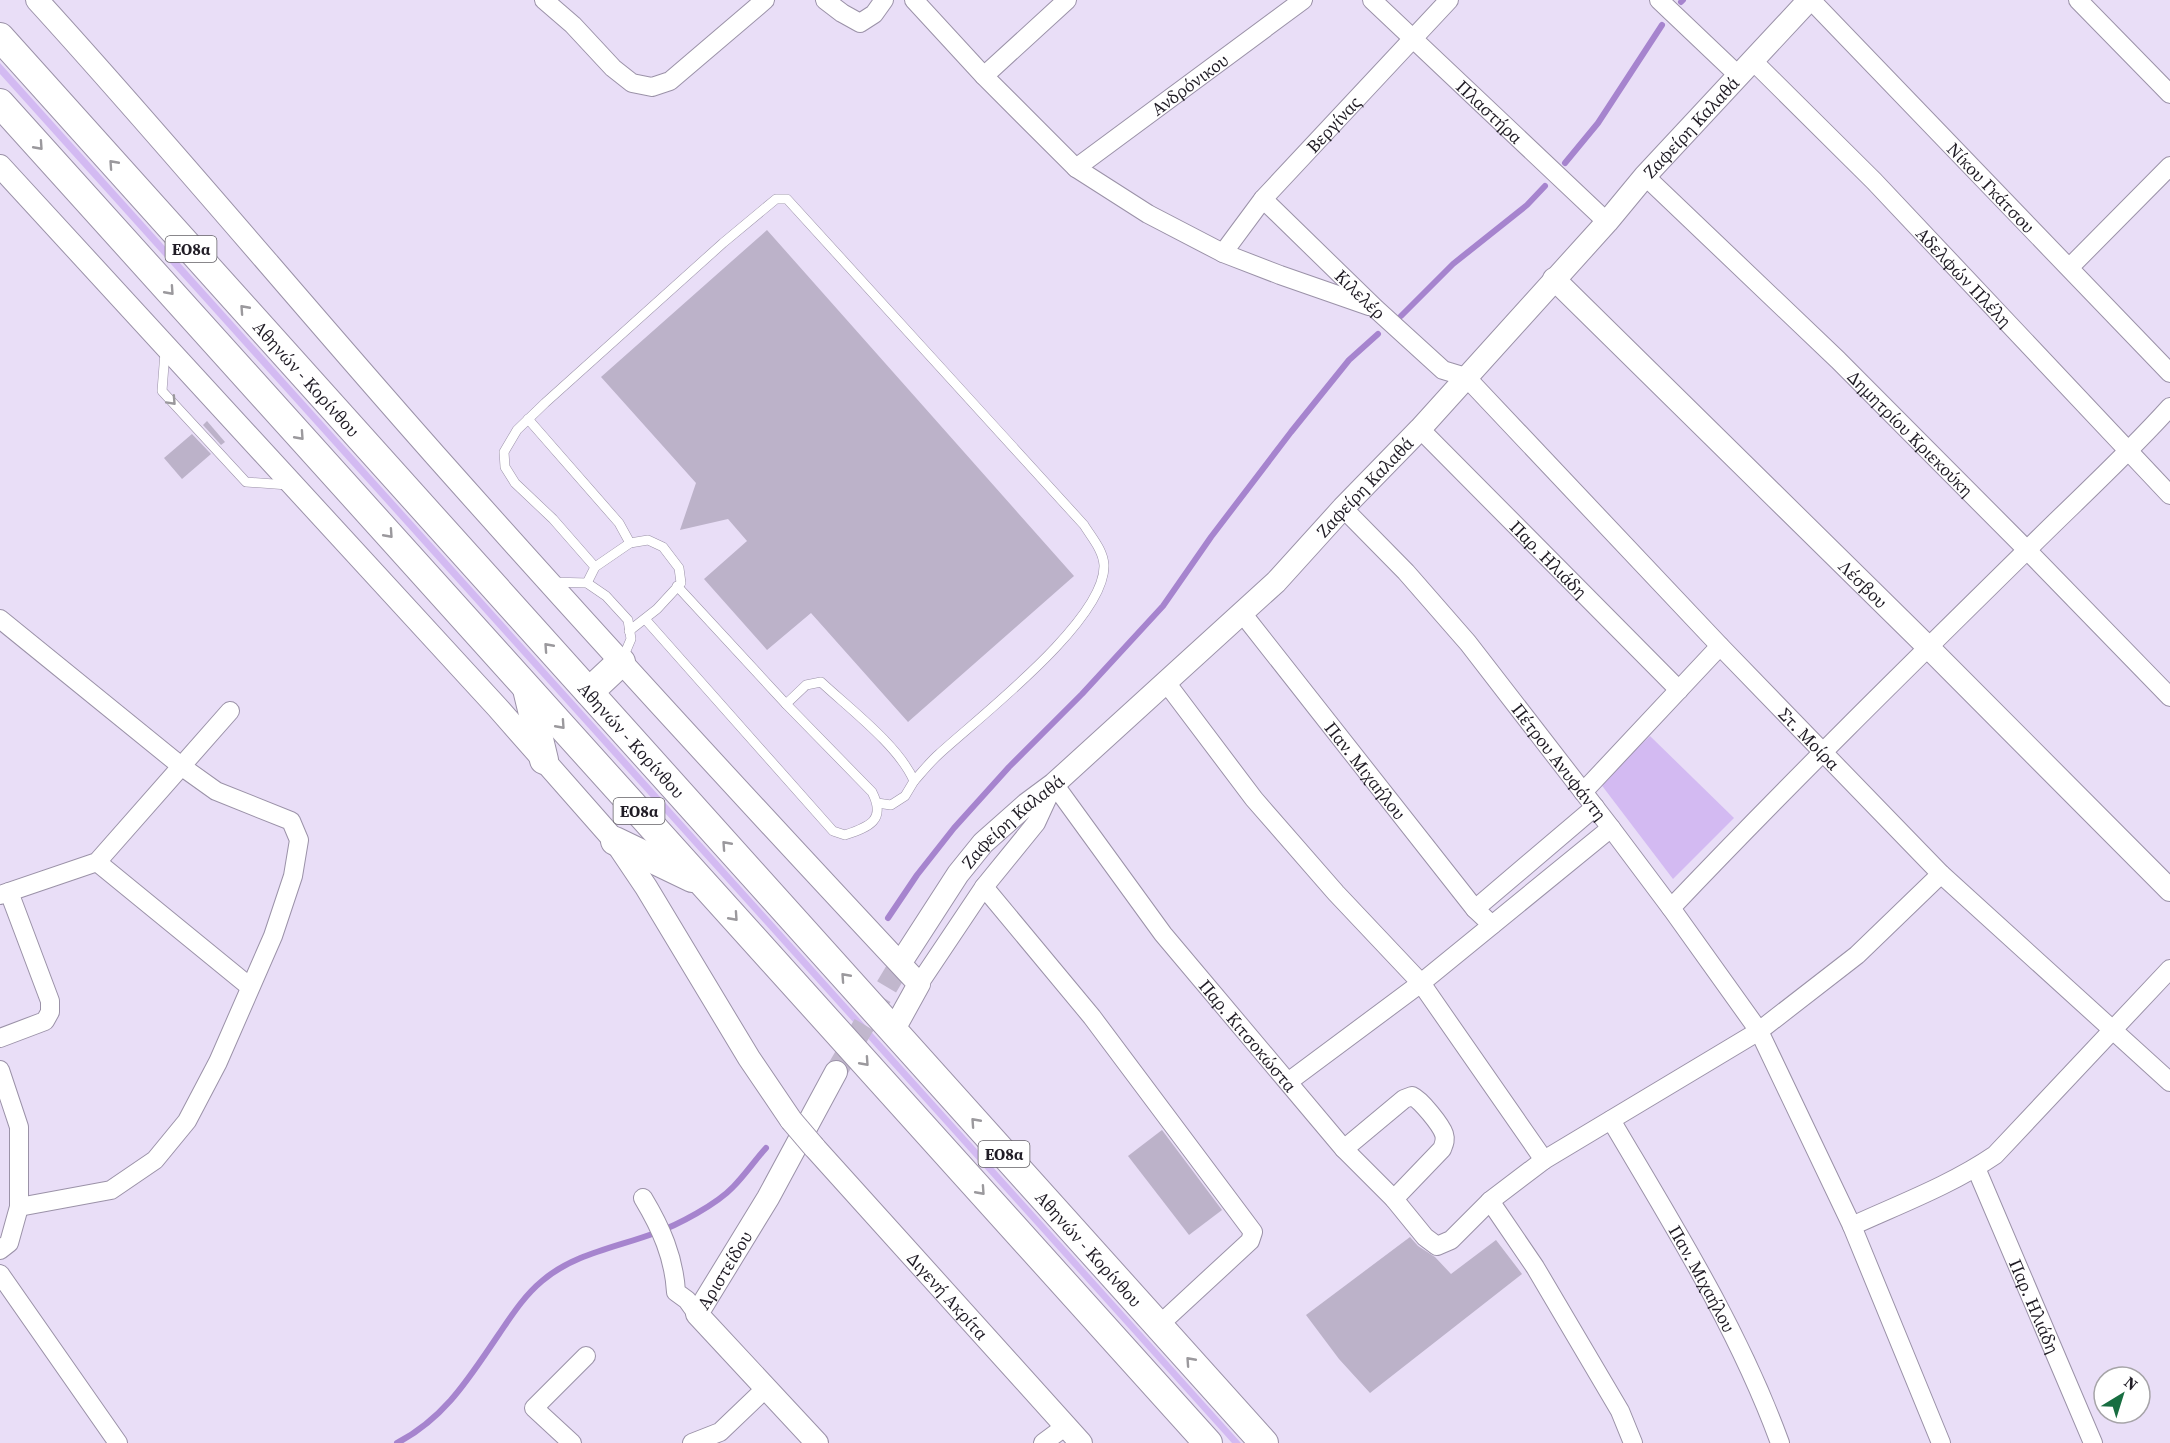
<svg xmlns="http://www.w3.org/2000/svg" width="2170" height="1443" font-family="'Source Serif 4',serif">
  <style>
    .green { fill: #d3baf2 }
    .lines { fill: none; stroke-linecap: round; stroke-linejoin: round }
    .stream { stroke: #a684ce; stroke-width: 6 }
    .building { fill: #bcb2c9 }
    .tertiary-tunnel { stroke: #c1b7cd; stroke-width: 22; stroke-dasharray: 22 11; stroke-linecap: butt }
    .service-casing { stroke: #9b92a8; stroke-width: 10 }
    .minor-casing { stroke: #9b92a8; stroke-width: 20 }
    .tertiary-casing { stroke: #9b92a8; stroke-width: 24 }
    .trunk-casing { stroke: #9b92a8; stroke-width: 30 }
    .service { stroke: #fff; stroke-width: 9 }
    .minor { stroke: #fff; stroke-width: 18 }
    .tertiary { stroke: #fff; stroke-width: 22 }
    .trunk { stroke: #fff; stroke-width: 28 }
    .tertiary-bridge-casing { stroke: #9b92a8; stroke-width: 24; stroke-linecap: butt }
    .tertiary-bridge { stroke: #fff; stroke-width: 22 }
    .oneway { stroke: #9b999d }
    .labels { text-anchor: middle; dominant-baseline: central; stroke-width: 4.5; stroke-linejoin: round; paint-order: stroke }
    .shield { fill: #fff; stroke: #636066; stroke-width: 1.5 }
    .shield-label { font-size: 16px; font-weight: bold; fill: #201c25 }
    .street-label { font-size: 18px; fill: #201c25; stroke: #fff }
  </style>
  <rect width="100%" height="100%" fill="#e9def7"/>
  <!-- green -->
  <g class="green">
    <path d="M 0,63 L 1241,1443 L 1232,1443 L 0,74 Z"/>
    <path d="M 1650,736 L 1734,818 L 1673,879 L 1600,783 Z"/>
  </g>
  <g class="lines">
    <!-- stream -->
    <g class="stream">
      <path d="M 1681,2 L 1683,0"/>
      <path d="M 1565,163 L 1598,123 L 1662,25"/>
      <path d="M 1401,316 L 1453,264 L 1527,205 L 1545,186"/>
      <path d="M 888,918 L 917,875 L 954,828 L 1009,767 L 1082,694 L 1163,606 L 1211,537 L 1291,432 L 1349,360 L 1378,334"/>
      <path d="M 397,1443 C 445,1418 469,1378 499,1334 C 512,1315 524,1296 542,1281 C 573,1254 618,1247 655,1233 C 678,1225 717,1204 733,1187 C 745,1175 755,1160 766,1148"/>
    </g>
  </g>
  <!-- building -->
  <g class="building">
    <path d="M 767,230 L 1074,576 L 908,722 L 811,613 L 767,650 L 704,579 L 747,541 L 728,519 L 680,530 L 696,483 L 601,377 Z"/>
    <path d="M 207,421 L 225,442 L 221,445 L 203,425 Z"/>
    <path d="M 192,434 L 211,454 L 182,479 L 164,458 Z"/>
    <path d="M 1162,1130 L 1222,1210 L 1189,1235 L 1128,1156 Z"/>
    <path d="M 1410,1237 L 1418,1246 L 1435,1257 L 1451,1274 L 1496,1240 L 1522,1274 L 1370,1393 L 1339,1359 L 1306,1315 Z"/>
  </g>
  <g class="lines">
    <!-- tertiary-tunnel -->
    <path class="tertiary-tunnel" d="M 836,1072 L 905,956"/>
    <!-- service casing -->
    <g class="service-casing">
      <g id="service">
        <path d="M 165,352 L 162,391 L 246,482 L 288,485"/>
        <path d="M 528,419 L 619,523 L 630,543"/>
        <path d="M 595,567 L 630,543 L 648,540 L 663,547 L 679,568 L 681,583 L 657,609 L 629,631"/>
        <path d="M 552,582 L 587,583 L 606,596 L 628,620 L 631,639 L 622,660"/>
        <path d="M 587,583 L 595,567 L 553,519 L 515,483 L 505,467 L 504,452 L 517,430 L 545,403 L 723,243 L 776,199 L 787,199 L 1084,525 C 1092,538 1103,550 1104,565 C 1106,620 978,718 939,754 C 930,762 922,772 914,781"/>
        <path d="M 645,619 L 833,831 L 845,835 C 868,827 887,821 872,792 L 786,704 L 677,586"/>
        <path d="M 786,704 L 806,685 L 821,682 C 850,709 899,746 914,781 L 905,796 L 891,805 L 877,803"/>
      </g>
    </g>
    <!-- minor casing -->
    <g class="minor-casing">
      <g id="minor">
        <path d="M 544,0 L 573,25 L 613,68 L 632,83 L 652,87 L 670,81 L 765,0"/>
        <path d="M 825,0 L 842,13 L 860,23 L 874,14 L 884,0"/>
        <path d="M 914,0 L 984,76 L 1076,168 L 1148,214 L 1223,253 L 1280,275 L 1369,306"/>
        <path id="s1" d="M 1372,0 L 1607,222"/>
        <path d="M 1659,0 L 1739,76"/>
        <path id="s2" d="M 1811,0 L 2170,373"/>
        <path d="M 2078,0 L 2170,94"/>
        <path id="s3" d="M 1753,61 L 1874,181 L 2170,495"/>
        <path d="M 984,76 L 1067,0"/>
        <path id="s4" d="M 1076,168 L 1303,0"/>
        <path id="s5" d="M 1645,176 L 1838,360 L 2027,550 L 2170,697"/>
        <path id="s6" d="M 1263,199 L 1376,309 L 1443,370 L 1466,377 L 1720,646 L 1941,874 L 2170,1082"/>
        <path id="s7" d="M 1223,253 L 1263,199 L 1449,0"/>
        <path d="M 2070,267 L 2170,166"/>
        <path id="s8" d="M 1420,429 L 1679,690"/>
        <path id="s9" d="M 1343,508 L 1406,572 L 1468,643 L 1611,828 L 1671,908 L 1759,1031 L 1852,1226 L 1941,1443"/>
        <path id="s10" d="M 1242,613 L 1475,909 L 1492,925"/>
        <path d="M 0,619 L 181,766 L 216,791 L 291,821 L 299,840 L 293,876 L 273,936 L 218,1062 L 187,1121 L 155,1160 L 111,1190 L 19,1207"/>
        <path d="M 1165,681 L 1254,799 L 1336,893 L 1421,983 L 1544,1160"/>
        <path d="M 1583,792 L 1720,646"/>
        <path d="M 97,862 L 250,987"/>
        <path d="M 984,887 L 1092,1017 L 1253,1232 L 1250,1241 L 1158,1326"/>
        <path d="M 0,895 L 97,862 L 230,711"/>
        <path d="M 1671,908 C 1787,786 1906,669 2026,551 C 2074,503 2124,458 2170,407"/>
        <path d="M 1475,909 L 1595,807"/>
        <path id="s11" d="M 919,984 L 984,887 L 1036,823 L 1054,784 L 1163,934 L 1344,1149 L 1394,1199 L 1425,1237 L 1437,1246 L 1451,1240 L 1490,1201 L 1544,1160 L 1759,1031 L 1857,955 L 1941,874"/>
        <path d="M 0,1038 L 45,1021 L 50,1012 L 50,1001 L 9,892"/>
        <path d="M 0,1070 L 19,1127 L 19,1207 L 9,1243 L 0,1250"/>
        <path d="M 1288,1082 L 1421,983 L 1611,828"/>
        <path id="s12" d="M 1611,1120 C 1673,1225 1738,1328 1780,1443"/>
        <path d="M 1344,1149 L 1404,1099 L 1412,1096 C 1421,1100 1441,1125 1444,1134 C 1446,1140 1444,1144 1442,1149 L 1394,1199"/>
        <path id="s13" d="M 1976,1168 L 2093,1443"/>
        <path d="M 643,1198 C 661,1228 674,1257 676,1292 L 687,1300 L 697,1314"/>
        <path d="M 1490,1201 L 1535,1267 L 1620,1411 L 1633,1443"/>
        <path d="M 1852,1226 C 1900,1204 1951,1185 1995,1155 L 2170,969"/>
        <path d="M 0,1274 L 118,1443"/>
        <path d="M 572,1443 L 534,1408 L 586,1356"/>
        <path d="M 692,1443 L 720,1432 L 765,1389"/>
        <path d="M 1043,1443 L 1066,1426"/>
      </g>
    </g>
    <!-- tertiary casing -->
    <g class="tertiary-casing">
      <g id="tertiary">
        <path d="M 37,0 C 173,149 301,304 435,455 C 594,634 756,810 919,984 L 893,1031"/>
        <path d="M 0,166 L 497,707 L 615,841 L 646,887 L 749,1058 L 791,1120"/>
        <path id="s14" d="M 1554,279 L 1929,648 L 2170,890"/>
        <path id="s15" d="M 905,956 L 958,874 L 983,843 L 1027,804 L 1054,784 L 1276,582 L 1343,508 L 1420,429 L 1607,222 L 1645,176 L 1809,0"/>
        <path id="s16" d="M 814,1147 L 1081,1443"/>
        <path id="s17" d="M 817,1443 L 697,1314 L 768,1198 L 836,1072"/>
      </g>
    </g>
    <!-- trunk casing -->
    <g class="trunk-casing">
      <g id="trunk">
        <path id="s18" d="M 0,37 L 1264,1443"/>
        <path d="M 0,103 L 1208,1443"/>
        <path d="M 527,689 L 544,760"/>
        <path d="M 589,692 L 621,662"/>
        <path d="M 615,841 L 692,878"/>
      </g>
    </g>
    <!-- service -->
    <use href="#service" class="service"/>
    <!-- minor -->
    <use href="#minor" class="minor"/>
    <!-- tertiary -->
    <use href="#tertiary" class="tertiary"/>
    <!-- trunk -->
    <use href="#trunk" class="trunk"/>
    <!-- tertiary-bridge casing -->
    <g class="tertiary-bridge-casing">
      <path id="tertiary-bridge" d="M 791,1120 L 814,1147"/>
    </g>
    <!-- tertiary-bridge -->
    <use href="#tertiary-bridge" class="tertiary-bridge"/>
  </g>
  <!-- one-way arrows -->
  <defs><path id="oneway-chevron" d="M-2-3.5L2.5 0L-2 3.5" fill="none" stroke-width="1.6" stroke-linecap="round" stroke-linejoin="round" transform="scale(1.5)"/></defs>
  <g class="oneway">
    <use href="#oneway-chevron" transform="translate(39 146) rotate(48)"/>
    <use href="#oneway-chevron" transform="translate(113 164) rotate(-132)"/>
    <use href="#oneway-chevron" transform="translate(170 291) rotate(48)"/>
    <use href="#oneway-chevron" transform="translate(244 309) rotate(-132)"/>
    <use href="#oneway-chevron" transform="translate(172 401) rotate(47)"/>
    <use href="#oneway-chevron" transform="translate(300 436) rotate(48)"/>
    <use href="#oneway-chevron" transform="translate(389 534) rotate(48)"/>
    <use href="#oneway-chevron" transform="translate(548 647) rotate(-132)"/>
    <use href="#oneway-chevron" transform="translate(561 725) rotate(48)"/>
    <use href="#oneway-chevron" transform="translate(726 845) rotate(-132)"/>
    <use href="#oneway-chevron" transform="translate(734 917) rotate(48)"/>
    <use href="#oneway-chevron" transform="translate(845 977) rotate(-132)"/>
    <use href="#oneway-chevron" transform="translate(865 1062) rotate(48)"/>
    <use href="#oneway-chevron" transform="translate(975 1122) rotate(-132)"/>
    <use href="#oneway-chevron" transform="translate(981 1191) rotate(48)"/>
    <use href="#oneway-chevron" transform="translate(1190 1361) rotate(-132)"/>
  </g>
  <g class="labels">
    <!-- shield labels -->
    <g class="shield">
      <rect x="165.5" y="236" width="51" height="26" rx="4.5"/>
      <rect x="613.5" y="798" width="51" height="26" rx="4.5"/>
      <rect x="978.5" y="1141" width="51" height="26" rx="4.5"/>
    </g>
    <g class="shield-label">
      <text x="191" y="249">ΕΟ8α</text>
      <text x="639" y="811">ΕΟ8α</text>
      <text x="1004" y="1154">ΕΟ8α</text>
    </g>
    <!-- street labels -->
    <g class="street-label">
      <text stroke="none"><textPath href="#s4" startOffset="141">Ανδρόνικου</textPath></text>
      <text stroke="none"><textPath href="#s1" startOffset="162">Πλαστήρα</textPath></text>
      <text stroke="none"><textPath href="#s7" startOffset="170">Βεργίνας</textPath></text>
      <text stroke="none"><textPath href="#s15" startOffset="1146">Ζαφείρη Καλαθά</textPath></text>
      <text stroke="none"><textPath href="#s2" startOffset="260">Νίκου Γκάτσου</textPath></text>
      <text stroke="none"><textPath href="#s3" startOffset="302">Αδελφών Πλέλη</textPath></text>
      <text stroke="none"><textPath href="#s6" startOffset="136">Κιλελέρ</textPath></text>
      <text stroke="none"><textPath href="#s18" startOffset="459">Αθηνών - Κορίνθου</textPath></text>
      <text stroke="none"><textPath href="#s5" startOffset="370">Δημητρίου Κριεκούκη</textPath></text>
      <text stroke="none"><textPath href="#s15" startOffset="660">Ζαφείρη Καλαθά</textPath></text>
      <text stroke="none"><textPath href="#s8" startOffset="183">Παρ. Ηλιάδη</textPath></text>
      <text stroke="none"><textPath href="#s14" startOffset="434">Λέσβου</textPath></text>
      <text stroke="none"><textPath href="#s6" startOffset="771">Στ. Μοίρα</textPath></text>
      <text stroke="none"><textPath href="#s18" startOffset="945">Αθηνών - Κορίνθου</textPath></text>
      <text stroke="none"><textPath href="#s9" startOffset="334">Πέτρου Ανυφάντη</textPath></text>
      <text stroke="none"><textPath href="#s10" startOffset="200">Παν. Μιχαήλου</textPath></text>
      <text stroke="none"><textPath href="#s15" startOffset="174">Ζαφείρη Καλαθά</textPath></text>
      <text stroke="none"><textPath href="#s11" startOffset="560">Παρ. Κιτσοκώστα</textPath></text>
      <text stroke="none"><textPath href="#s18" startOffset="1629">Αθηνών - Κορίνθου</textPath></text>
      <text stroke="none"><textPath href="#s17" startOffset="228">Αριστείδου</textPath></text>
      <text stroke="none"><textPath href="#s12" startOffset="183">Παν. Μιχαήλου</textPath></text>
      <text stroke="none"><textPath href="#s16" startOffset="200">Διγενή Ακρίτα</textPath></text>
      <text stroke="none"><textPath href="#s13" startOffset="150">Παρ. Ηλιάδη</textPath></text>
    </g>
  </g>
  <!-- north arrow -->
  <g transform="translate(2122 1395) rotate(38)"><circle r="28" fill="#ffffff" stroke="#a6a4a8" stroke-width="1.5"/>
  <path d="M0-4.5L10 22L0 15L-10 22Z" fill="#186e41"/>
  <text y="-9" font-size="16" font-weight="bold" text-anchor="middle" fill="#201c25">N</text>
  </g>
</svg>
